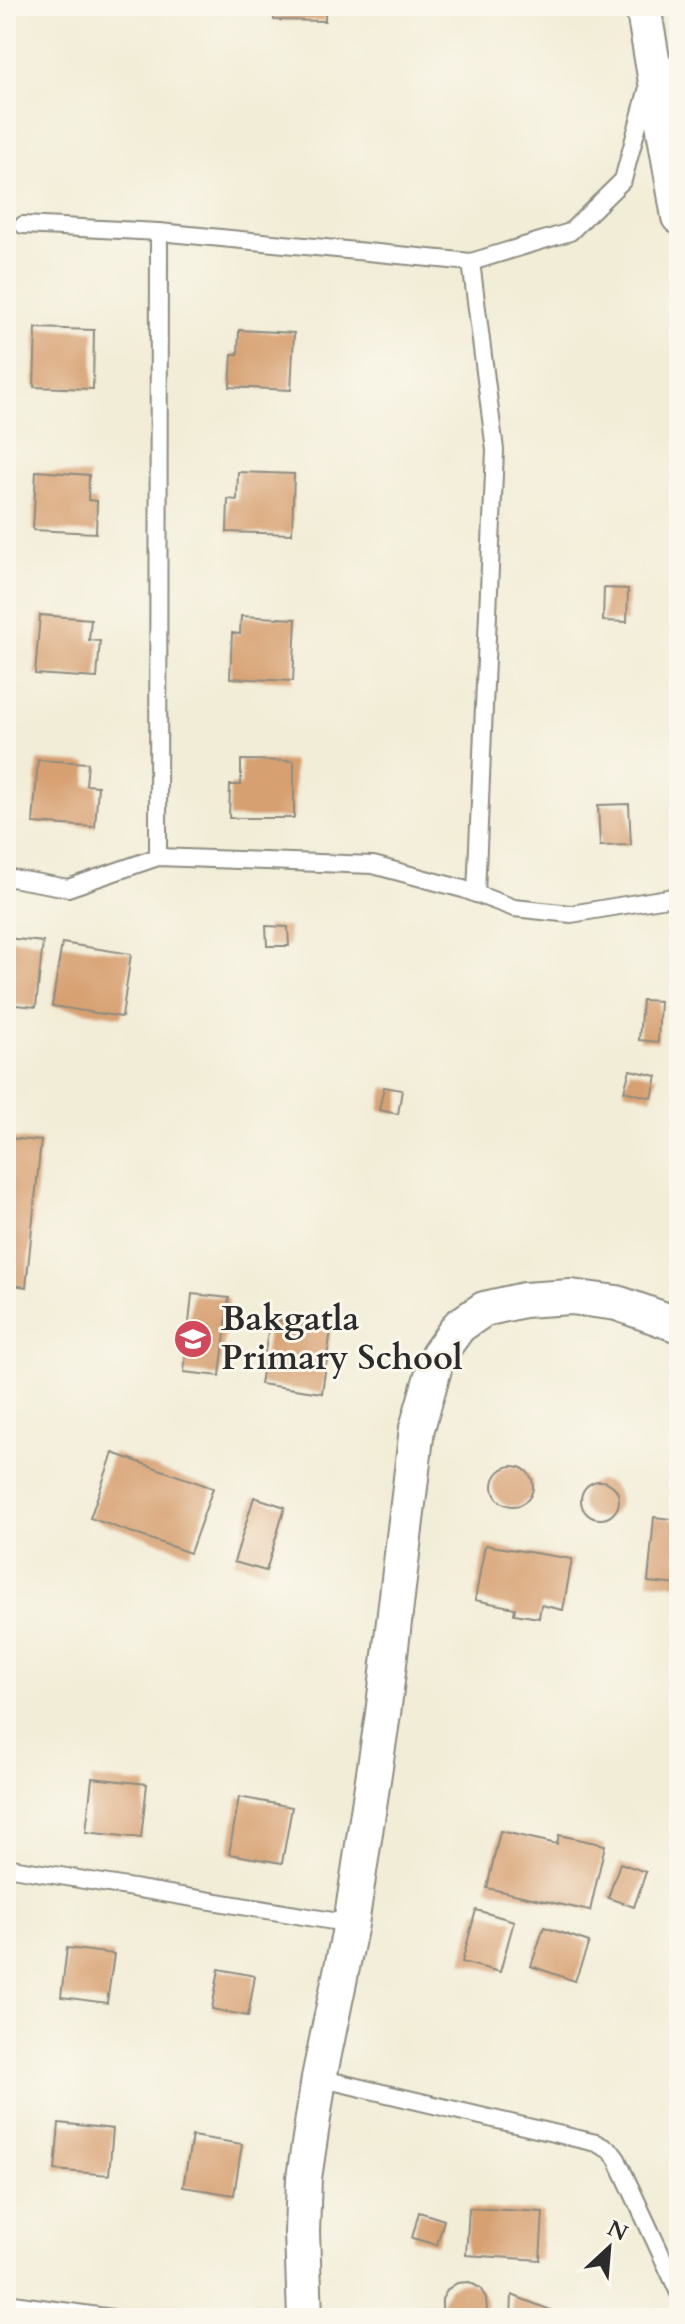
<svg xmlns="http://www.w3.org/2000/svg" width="685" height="2324" font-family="Cardo,serif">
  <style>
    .building { fill: #d7a071 }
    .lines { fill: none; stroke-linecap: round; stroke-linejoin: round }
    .lane-casing { stroke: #8e8c81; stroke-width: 20 }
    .street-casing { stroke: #8e8c81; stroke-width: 38 }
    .lane { stroke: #fff; stroke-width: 16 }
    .street { stroke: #fff; stroke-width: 34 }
    .labels { text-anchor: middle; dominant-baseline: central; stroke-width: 6; stroke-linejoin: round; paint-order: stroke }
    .poi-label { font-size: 34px; font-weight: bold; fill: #2b2b2b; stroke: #fbf7ec; text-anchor: start }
  </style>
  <rect width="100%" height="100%" fill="#fbf7ec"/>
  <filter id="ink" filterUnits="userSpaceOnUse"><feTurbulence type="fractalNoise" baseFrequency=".0125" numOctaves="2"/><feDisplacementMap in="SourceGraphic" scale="16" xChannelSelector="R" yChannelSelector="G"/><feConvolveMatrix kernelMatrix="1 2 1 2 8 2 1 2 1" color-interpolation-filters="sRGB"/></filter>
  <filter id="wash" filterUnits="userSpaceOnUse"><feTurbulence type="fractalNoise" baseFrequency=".006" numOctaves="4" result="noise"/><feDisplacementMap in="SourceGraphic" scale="32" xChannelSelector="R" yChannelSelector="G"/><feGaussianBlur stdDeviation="1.8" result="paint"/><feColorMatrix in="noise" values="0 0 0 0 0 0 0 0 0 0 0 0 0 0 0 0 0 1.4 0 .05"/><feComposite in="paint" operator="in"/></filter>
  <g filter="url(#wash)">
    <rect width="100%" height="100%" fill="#f2edd7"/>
    <g id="blocks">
      <!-- building -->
      <g class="building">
        <path d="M 274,6 L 325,6 L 325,21 L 274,20 Z"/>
        <path d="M 36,328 L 94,330 L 93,389 L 34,387 Z"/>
        <path d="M 239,330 L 294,333 L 291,390 L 230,387 L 232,354 L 238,354 Z"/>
        <path d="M 36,471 L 89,475 L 88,500 L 97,501 L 96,533 L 33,530 Z"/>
        <path d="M 238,472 L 294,474 L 292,534 L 227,532 L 228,499 L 237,500 Z"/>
        <path d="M 604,588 L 628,589 L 627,622 L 603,621 Z"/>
        <path d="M 40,615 L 91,619 L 89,640 L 100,641 L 97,678 L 35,674 Z"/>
        <path d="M 241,616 L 296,619 L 293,681 L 230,678 L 232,633 L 240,634 Z"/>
        <path d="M 38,760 L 88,763 L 86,785 L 98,786 L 95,827 L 33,823 Z"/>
        <path d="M 241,760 L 294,761 L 294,818 L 229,818 L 230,785 L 241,785 Z"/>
        <path d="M 629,804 L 631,845 L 600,846 L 598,805 Z"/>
        <path d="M 266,926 L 288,927 L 289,946 L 267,946 Z"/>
        <path d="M 6,938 L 43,942 L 36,1007 L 6,1004 Z"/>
        <path d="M 62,943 L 131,954 L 122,1017 L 52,1006 Z"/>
        <path d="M 642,1000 L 660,1001 L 658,1042 L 639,1040 Z"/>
        <path d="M 630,1070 L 657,1076 L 652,1098 L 624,1091 Z"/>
        <path d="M 384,1087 L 402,1090 L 398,1114 L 379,1110 Z"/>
        <path d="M 6,1138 L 41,1141 L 26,1287 L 6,1284 Z"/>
        <path d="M 192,1294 L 229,1298 L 220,1376 L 184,1372 Z"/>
        <path d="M 270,1319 L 331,1330 L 322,1393 L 260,1384 Z"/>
        <path d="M 113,1453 L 213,1488 L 190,1553 L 90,1518 Z"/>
        <circle cx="513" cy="1486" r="20"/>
        <circle cx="600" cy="1500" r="19"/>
        <path d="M 254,1497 L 285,1507 L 266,1571 L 234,1562 Z"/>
        <path d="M 654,1517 L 679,1520 L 679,1585 L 648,1582 Z"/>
        <path d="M 485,1545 L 572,1559 L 563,1610 L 541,1605 L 539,1618 L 514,1614 L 515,1608 L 475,1600 Z"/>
        <path d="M 92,1778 L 147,1784 L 141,1838 L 86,1832 Z"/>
        <path d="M 239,1797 L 292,1807 L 282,1863 L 229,1854 Z"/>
        <path d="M 500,1831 L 557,1844 L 559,1835 L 605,1845 L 590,1911 L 487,1888 Z"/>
        <path d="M 620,1863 L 646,1872 L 634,1907 L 608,1898 Z"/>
        <path d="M 476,1910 L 514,1921 L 500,1972 L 462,1962 Z"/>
        <path d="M 544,1927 L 589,1942 L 575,1981 L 531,1966 Z"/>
        <path d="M 67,1948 L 114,1954 L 107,2003 L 61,1997 Z"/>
        <path d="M 219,1969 L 255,1976 L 248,2016 L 212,2009 Z"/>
        <path d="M 59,2123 L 113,2129 L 109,2175 L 55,2170 Z"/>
        <path d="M 192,2136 L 242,2144 L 234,2195 L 183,2187 Z"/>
        <path d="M 469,2208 L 543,2212 L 540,2260 L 466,2255 Z"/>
        <path d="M 419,2212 L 444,2220 L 437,2245 L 412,2238 Z"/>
        <path d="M 469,2282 L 480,2288 L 486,2298 L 487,2310 L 482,2318 L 447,2318 L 442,2311 L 442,2299 L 448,2289 L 457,2283 Z"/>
        <path d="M 512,2295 L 561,2314 L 560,2318 L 511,2318 Z"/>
      </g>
    </g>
  </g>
  <g filter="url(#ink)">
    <use href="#blocks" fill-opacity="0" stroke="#8e8c81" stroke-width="2"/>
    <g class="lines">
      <!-- lane casing -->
      <g class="lane-casing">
        <g id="lane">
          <path d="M 23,225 L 159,232 L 471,262 L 570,232 L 623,180 L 654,65 L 679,66"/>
          <path d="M 471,262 L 495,450 L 476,894"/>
          <path d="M 158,857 L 159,232"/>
          <path d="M 6,877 L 68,888 L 158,857 L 373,865 L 463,889 L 514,908 L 571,914 L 679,896"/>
          <path d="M 6,1867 L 351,1924"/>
          <path d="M 319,2078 L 596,2143 L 611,2151 L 617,2159 L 679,2293"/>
          <path d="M 6,2303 L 112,2318"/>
        </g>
      </g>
      <!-- street casing -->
      <g class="street-casing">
        <g id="street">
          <path d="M 643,6 L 679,217"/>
          <path d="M 305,2318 L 302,2232 L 304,2178 L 319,2078 L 351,1924 L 383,1714 L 417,1428 L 438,1355 L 459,1326 L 484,1309 L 524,1300 L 571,1297 L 617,1303 L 679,1325"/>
        </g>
      </g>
      <!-- lane -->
      <use href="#lane" class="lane"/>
      <!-- street -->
      <use href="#street" class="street"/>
    </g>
  </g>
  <!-- icons -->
  <defs>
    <g id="school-disc" transform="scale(2)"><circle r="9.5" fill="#d1495b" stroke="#fbf7ec"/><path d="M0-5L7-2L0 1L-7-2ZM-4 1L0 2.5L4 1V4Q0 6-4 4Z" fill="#fff"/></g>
  </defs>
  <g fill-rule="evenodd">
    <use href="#school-disc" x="193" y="1339"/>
  </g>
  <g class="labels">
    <!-- poi labels -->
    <g class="poi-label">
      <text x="221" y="1319">Bakgatla<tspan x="221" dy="39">Primary School</tspan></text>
    </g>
  </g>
  <!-- margin -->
  <rect width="685" height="2324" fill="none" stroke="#fbf7ec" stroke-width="32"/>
  <!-- north arrow -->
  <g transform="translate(609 2248) rotate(26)" stroke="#fbf7ec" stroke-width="6" paint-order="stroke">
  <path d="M0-6L14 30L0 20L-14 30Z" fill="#2b2b2b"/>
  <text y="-12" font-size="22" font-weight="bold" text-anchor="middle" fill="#2b2b2b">N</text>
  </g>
</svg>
